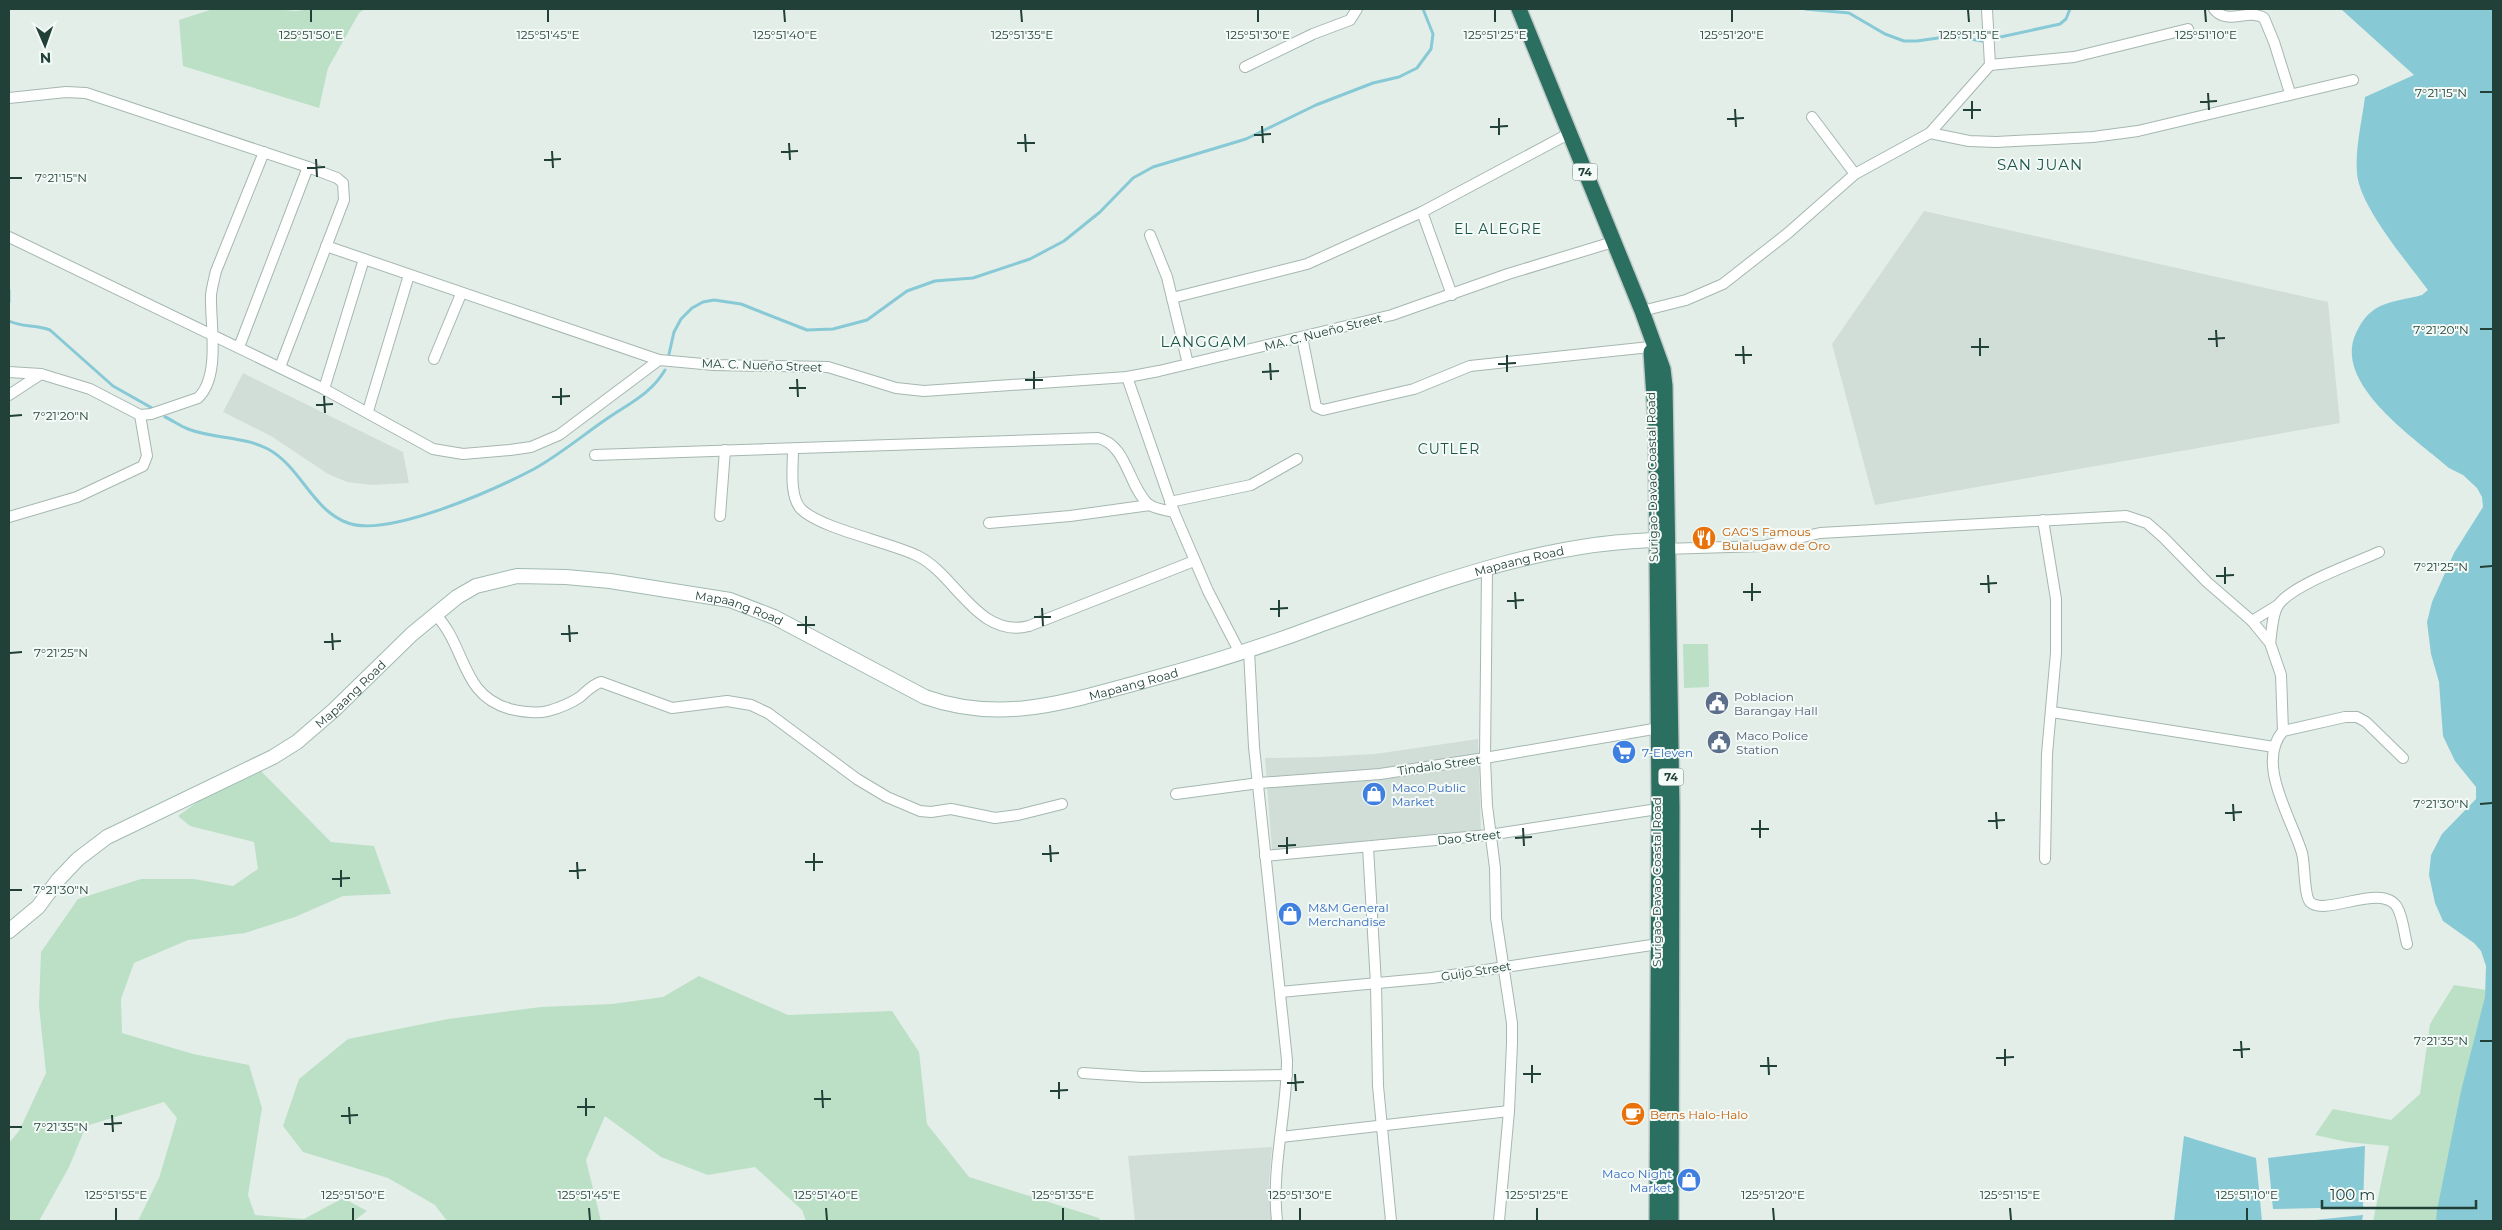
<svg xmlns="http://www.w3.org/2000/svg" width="2502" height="1230" font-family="Montserrat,sans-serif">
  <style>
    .built { fill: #d1ded8 }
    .green { fill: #bbe0c5 }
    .water { fill: #88c9d6 }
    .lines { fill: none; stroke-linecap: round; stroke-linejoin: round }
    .stream { stroke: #88c9d6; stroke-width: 3 }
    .street-casing { stroke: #a5b7b0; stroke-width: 12 }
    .secondary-casing { stroke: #a1bab1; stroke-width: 16 }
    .highway-casing { stroke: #c1cac7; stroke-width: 18 }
    .street { stroke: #fff; stroke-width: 10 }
    .secondary { stroke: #fff; stroke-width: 14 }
    .highway { stroke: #2b6f61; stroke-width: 15 }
    .ticks { fill: none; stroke: #214138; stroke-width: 2 }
    .labels { text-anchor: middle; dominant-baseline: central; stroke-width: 4; stroke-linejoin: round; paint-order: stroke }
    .shield { fill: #f4faf7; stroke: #607871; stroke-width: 1 }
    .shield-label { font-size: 11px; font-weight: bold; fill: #214138 }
    .street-label { font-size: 12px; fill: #214138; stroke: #f4faf7 }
    .food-label { font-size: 12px; fill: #c56008; stroke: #f4faf7; text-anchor: start }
    .service-label { font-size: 12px; fill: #4e5e75; stroke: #f4faf7; text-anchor: start }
    .shop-label { font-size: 12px; fill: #366cbe; stroke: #f4faf7; text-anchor: start }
    .neighbourhood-label { font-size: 14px; letter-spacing: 1px; fill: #1c5447; stroke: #f4faf7 }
    .quarter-label { font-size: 15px; letter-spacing: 1px; fill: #1c5447; stroke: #f4faf7 }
    .ticks-label { font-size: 12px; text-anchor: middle; fill: #214138; stroke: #f4faf7; stroke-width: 4; stroke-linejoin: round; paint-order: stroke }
  </style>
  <rect width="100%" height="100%" fill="#e3eee9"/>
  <!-- built -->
  <g class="built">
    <path d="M 1924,211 L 2328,302 L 2340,423 L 1875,505 L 1832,344 Z"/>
    <path d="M 243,373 L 403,452 L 409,483 L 371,485 L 347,482 L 328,474 L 271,436 L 223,412 Z"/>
    <path d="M 1478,739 L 1481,830 L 1272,850 L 1265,758 L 1320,757 L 1375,754 Z"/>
    <path d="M 1272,1147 L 1269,1183 L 1272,1221 L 1135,1221 L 1128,1156 Z"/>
  </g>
  <!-- green -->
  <g class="green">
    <path d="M 213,9 L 272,9 L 296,11 L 311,9 L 365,9 L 359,13 L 328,68 L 319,108 L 183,66 L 179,20 Z"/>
    <path d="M 1683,644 L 1708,644 L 1709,687 L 1684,688 Z"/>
    <path d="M 260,770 L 331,842 L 374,846 L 391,894 L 343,896 L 295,917 L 245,933 L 188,940 L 134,963 L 121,999 L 122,1033 L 193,1054 L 249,1065 L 262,1108 L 248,1195 L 255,1215 L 304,1219 L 343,1198 L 367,1211 L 354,1221 L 138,1221 L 159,1178 L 177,1118 L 164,1102 L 86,1126 L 69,1167 L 39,1221 L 9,1221 L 9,1143 L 19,1131 L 46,1073 L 39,1006 L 41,952 L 78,899 L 141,879 L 194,879 L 233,886 L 258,869 L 254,842 L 190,826 L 178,816 L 214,790 Z"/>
    <path d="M 699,976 L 788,1015 L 892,1011 L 919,1052 L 927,1124 L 969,1177 L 1099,1218 L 1101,1221 L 806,1221 L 802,1210 L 755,1167 L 708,1175 L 661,1157 L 605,1116 L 586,1160 L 601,1221 L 447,1221 L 435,1205 L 388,1178 L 303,1152 L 283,1126 L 299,1079 L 348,1039 L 448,1019 L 541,1007 L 612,1004 L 663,997 Z"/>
    <path d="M 2454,985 L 2493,991 L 2462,1221 L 2373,1221 L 2389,1146 L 2347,1142 L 2315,1135 L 2333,1109 L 2391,1120 L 2420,1094 L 2430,1024 Z"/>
  </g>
  <!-- water -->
  <g class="water">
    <path d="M 2341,9 L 2493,9 L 2493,1221 L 2436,1221 L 2437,1210 L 2461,1091 L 2485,997 L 2486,966 L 2481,951 L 2474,943 L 2443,921 L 2435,903 L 2429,875 L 2431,855 L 2442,834 L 2476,799 L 2476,787 L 2455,761 L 2443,736 L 2439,682 L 2431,654 L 2427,622 L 2432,602 L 2454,553 L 2483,507 L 2482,497 L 2477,488 L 2463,475 L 2449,468 C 2416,439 2332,384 2356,333 C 2361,323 2365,316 2375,309 C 2387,301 2408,299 2422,295 L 2428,290 C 2408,263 2359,206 2357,173 C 2355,148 2362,121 2365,97 L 2414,75 Z"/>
    <path d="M 2184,1136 L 2256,1158 L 2262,1221 L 2174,1221 Z"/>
    <path d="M 2365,1146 L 2363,1207 L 2273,1209 L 2268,1158 Z"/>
    <path d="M 2363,1215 L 2362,1221 L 2305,1221 Z"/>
  </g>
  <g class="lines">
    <!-- stream -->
    <g class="stream">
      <path d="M 1805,9 L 1849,13 L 1885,34 L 1904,41 L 1917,41 L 1952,36 L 1982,41 L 2060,24 L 2066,19 L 2070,9"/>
      <path d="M 9,290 L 9,302"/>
      <path d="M 9,321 C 21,327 36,325 50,330 L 113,386 L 152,408"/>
      <path d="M 669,354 L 674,332 L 681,319 L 692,308 L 703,302 L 714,300 L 741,304 L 807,330 L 833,329 L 867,320 L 907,291 L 935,281 L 973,278 L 1030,259 L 1064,241 L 1100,212 L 1133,178 L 1153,167 L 1246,139 L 1316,105 L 1373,83 L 1399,77 L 1417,68 L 1431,49 L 1433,34 L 1423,9"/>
      <path d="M 165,417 C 172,420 180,426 188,429 C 214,439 243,436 268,449 C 301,467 312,510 348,523 C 388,538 496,489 534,469 C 559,455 582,436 605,420 C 628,404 651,394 665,370"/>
    </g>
    <!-- street casing -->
    <g class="street-casing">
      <g id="street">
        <path d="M 1987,9 L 1990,65"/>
        <path d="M 2214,9 C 2227,26 2248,8 2264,18 L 2274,42 L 2290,93"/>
        <path d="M 2188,29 L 2074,57 L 1990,65 L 1930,133 L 1969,141 L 1996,142 L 2093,137 L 2138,131 L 2353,80"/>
        <path d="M 1245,67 L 1313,34 L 1350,20 L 1357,9"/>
        <path d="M 9,98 L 66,92 L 86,93 L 308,167 L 337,178 L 343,183 L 344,200 L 280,367"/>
        <path d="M 1812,117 L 1855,174"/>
        <path d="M 1150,235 L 1167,277 L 1188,364"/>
        <path d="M 9,237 L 324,389 L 433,449 L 463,454 L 510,450 L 531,447 L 559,435 L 659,360"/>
        <path d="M 326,246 L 659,360 L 714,365 L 828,367 L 896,388 L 924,391 L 1127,377 L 1159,371 L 1392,315 L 1508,274 L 1613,242"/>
        <path d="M 1452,295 L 1422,212 L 1570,133"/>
        <path d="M 1172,298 L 1307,264 L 1422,212"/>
        <path d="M 1642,311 L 1686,300 L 1723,284 L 1788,233 L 1855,174 L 1930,133"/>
        <path d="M 1302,337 L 1316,407 L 1323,410 L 1414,389 L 1470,366 L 1650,347"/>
        <path d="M 239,347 L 308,167"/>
        <path d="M 434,359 L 461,294"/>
        <path d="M 9,372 L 41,374 L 90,389 L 140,415 L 151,414 L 198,398 C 221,376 210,324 211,295 C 212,287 214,279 216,271 L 264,152"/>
        <path d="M 1127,377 L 1174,512 L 1208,591 L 1240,653"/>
        <path d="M 324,389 L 364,259"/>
        <path d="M 9,395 L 41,374"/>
        <path d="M 368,411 L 409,275"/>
        <path d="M 793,450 C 793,467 789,496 801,509 C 821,529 890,542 918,556 C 956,575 978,639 1029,626 L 1194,561"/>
        <path d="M 595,455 L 1098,438 C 1127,445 1128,485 1148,504 C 1154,509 1166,510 1174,512"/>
        <path d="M 1170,502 L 1251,485 L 1297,459"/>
        <path d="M 720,516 L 725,450"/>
        <path d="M 9,517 L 77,497 L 143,466 L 147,456 L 140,415"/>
        <path d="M 2043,520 L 2056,599 L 2056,653 L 2047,754 L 2045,859"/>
        <path d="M 989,523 L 1070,516 L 1150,505"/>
        <path d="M 1663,549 L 1763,546 L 1820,533 L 2126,516 L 2147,523 L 2164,538 L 2207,582 L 2252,621 L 2270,643 L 2281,675 L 2283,731"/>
        <path d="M 1487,570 L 1485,758 L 1487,806 L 1495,868 L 1496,918 L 1512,1023 L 1512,1043 L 1509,1111 L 1499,1221"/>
        <path d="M 435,614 C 467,647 460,695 510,709 C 523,712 536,714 548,711 C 559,708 571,703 580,697 C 587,691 592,685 601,682 L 672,708 L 727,701 L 751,705 L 768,713 L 857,779 L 887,797 L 920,811 L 931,812 L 951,809 L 995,818 L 1018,815 L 1062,804"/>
        <path d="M 2252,621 L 2278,605"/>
        <path d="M 2270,643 C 2272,632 2272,613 2279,604 C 2294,584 2355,563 2379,552"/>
        <path d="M 1249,650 L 1254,747 L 1287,1060 C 1287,1114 1271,1167 1277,1221"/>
        <path d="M 2052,712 L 2274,747"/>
        <path d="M 2403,758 L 2366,722 L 2357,717 L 2345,717 L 2283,731 C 2255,763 2292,819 2302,853 C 2305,864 2304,896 2310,902 C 2325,917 2382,882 2397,907 C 2403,917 2404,933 2407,944"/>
        <path d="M 1176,794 L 1259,783 L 1380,774 L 1485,758 L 1665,727"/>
        <path d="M 1368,847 L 1376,984 L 1378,1086 L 1391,1221"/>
        <path d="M 1265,856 L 1489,835 L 1664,808"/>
        <path d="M 1280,992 L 1432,978 L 1665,943"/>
        <path d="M 1083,1073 L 1142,1077 L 1287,1075"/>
        <path d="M 1281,1137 L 1509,1111"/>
      </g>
    </g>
    <!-- secondary casing -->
    <g class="secondary-casing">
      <g id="secondary">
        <path id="s1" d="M 9,931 L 38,907 L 58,880 L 78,859 L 107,837 L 273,757 L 297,742 L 334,710 L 412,634 L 457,597 L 476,586 L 517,576 L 566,577 L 610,581 L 730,600 L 774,617 L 925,697 C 1001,724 1066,702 1140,682 C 1200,666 1259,648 1317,626 C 1428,586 1548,539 1668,540"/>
      </g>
    </g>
    <!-- highway casing -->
    <g class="highway-casing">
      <g id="highway">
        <path d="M 1519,9 L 1642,311 L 1663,369 L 1665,386 L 1672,807 L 1671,1221"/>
        <path d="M 1651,352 L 1656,427 L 1659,808 L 1657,1221"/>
      </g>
    </g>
    <!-- street -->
    <use href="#street" class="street"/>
    <!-- secondary -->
    <use href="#secondary" class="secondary"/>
    <!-- highway -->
    <use href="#highway" class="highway"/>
  </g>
  <!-- ticks -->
  <path class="ticks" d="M 311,10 L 311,22M 548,10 L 548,22M 784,10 L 785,22M 1021,10 L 1022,22M 1258,10 L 1258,22M 1495,10 L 1495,22M 1732,10 L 1732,22M 1968,10 L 1969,22M 2205,10 L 2206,22M 2480,92 L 2492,92M 2208,93 L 2209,110M 1972,101 L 1972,119M 2200,102 L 2217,101M 1735,109 L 1736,127M 1963,110 L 1981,110M 1499,118 L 1499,135M 1727,119 L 1744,118M 1262,126 L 1263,143M 1490,127 L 1508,126M 1025,134 L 1026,152M 1254,135 L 1271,134M 789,143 L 790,160M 1017,143 L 1035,143M 552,151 L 553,168M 781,152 L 798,151M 316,159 L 317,177M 544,160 L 561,159M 307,168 L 325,167M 10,178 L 22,178M 2480,329 L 2492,329M 2216,330 L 2217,347M 1980,338 L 1980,356M 2208,339 L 2225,338M 1743,346 L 1744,364M 1971,347 L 1989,347M 1507,355 L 1507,372M 1735,355 L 1752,355M 1270,363 L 1271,380M 1498,364 L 1516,363M 1034,371 L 1034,389M 1262,372 L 1279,371M 797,379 L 798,397M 1025,380 L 1043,380M 561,388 L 561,405M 789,388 L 806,388M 324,396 L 325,413M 552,397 L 570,396M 316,405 L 333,404M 10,416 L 22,415M 2225,567 L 2225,584M 2480,567 L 2492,566M 1988,575 L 1989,593M 2216,576 L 2234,575M 1752,583 L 1752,601M 1980,584 L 1997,583M 1515,592 L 1516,609M 1743,592 L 1761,592M 1279,600 L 1279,617M 1507,601 L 1524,600M 1042,608 L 1043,626M 1270,609 L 1288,608M 806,616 L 806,634M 1034,617 L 1051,617M 569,625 L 570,642M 797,625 L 815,625M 332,633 L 333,650M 561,634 L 578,633M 324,642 L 341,641M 10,653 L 22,652M 2233,804 L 2234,821M 2480,804 L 2492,803M 1996,812 L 1997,829M 2225,813 L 2242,812M 1760,820 L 1760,838M 1988,821 L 2005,820M 1523,828 L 1524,846M 1751,829 L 1769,829M 1287,837 L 1287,854M 1515,838 L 1532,837M 1050,845 L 1051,862M 1278,846 L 1296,845M 814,853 L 814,871M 1042,854 L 1059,853M 577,862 L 578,879M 805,862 L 823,862M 341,870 L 341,887M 569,871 L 586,870M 332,879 L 350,878M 10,890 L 22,890M 2241,1041 L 2242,1058M 2480,1041 L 2492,1041M 2005,1049 L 2005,1066M 2233,1050 L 2250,1049M 1768,1057 L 1769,1075M 1996,1058 L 2014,1057M 1532,1065 L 1532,1083M 1760,1066 L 1777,1066M 1295,1074 L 1296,1091M 1523,1074 L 1541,1074M 1059,1082 L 1059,1099M 1287,1083 L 1304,1082M 822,1090 L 823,1108M 1050,1091 L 1068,1090M 586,1098 L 586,1116M 814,1099 L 831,1099M 349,1107 L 350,1124M 577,1107 L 595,1107M 112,1115 L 113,1132M 341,1116 L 358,1115M 104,1124 L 122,1123M 10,1127 L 22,1127M 116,1208 L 116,1220M 353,1208 L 353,1220M 589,1208 L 590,1220M 826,1208 L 827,1220M 1063,1208 L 1063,1220M 1300,1208 L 1300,1220M 1537,1208 L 1537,1220M 1773,1208 L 1774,1220M 2010,1208 L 2011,1220M 2247,1208 L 2247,1220"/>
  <!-- icons -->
  <defs>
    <g id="restaurant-disc" transform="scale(1.25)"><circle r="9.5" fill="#e8710a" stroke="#f4faf7"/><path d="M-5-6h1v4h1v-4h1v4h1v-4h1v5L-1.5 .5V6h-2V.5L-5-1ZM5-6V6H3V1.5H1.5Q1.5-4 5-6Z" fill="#fff"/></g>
    <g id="civic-disc" transform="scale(1.25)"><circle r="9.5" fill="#5c6f8a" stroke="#f4faf7"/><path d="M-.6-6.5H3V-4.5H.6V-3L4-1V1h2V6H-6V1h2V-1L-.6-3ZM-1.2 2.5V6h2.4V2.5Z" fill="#fff"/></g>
    <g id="supermarket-disc" transform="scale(1.25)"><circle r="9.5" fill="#3f7fe0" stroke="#f4faf7"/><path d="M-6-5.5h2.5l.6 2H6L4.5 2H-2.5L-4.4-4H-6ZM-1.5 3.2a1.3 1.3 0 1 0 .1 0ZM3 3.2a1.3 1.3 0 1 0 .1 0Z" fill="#fff"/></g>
    <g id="shop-disc" transform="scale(1.25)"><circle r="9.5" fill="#3f7fe0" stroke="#f4faf7"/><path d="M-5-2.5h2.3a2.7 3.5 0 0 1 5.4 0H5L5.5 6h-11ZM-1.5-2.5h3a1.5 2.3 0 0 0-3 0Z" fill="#fff"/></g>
    <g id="cafe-disc" transform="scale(1.25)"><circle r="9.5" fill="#e8710a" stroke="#f4faf7"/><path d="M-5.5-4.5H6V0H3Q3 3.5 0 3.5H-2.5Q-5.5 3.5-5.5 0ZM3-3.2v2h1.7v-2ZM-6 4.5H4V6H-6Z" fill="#fff"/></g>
  </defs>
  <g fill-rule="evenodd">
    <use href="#restaurant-disc" x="1704" y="538"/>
    <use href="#civic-disc" x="1717" y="703"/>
    <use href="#civic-disc" x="1719" y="742"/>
    <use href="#supermarket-disc" x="1624" y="752"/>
    <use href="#shop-disc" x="1374" y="794"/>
    <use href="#shop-disc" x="1290" y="914"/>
    <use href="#cafe-disc" x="1633" y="1114"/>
    <use href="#shop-disc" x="1689" y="1180"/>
  </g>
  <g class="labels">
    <!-- shield labels -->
    <g class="shield">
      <rect x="1572.5" y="163.5" width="25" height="17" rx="4"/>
      <rect x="1658.5" y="768.5" width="25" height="17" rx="4"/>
    </g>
    <g class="shield-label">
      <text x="1585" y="172">74</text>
      <text x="1671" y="777">74</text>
    </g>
    <!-- street labels -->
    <g class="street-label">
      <text transform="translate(1323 332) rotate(-14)">MA. C. Nueño Street</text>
      <text transform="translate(762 365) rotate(2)">MA. C. Nueño Street</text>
      <text transform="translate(1652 477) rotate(-91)">Surigao-Davao Coastal Road</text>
      <text stroke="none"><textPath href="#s1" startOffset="1680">Mapaang Road</textPath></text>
      <text stroke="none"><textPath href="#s1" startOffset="855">Mapaang Road</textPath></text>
      <text stroke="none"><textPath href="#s1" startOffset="1275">Mapaang Road</textPath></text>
      <text stroke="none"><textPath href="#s1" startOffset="421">Mapaang Road</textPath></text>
      <text transform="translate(1439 765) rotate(-8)">Tindalo Street</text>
      <text transform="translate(1469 837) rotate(-6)">Dao Street</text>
      <text transform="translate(1656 882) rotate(-90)">Surigao-Davao Coastal Road</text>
      <text transform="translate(1476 971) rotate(-9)">Guijo Street</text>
    </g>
    <!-- food labels -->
    <g class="food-label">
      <text x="1722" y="531">GAG'S Famous<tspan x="1722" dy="14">Bulalugaw de Oro</tspan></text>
      <text x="1650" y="1114">Berns Halo-Halo</text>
    </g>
    <!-- service labels -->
    <g class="service-label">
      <text x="1734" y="696">Poblacion<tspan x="1734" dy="14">Barangay Hall</tspan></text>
      <text x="1736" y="735">Maco Police<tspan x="1736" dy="14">Station</tspan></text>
    </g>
    <!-- shop labels -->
    <g class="shop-label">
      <text x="1642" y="752">7-Eleven</text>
      <text x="1392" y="787">Maco Public<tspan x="1392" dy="14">Market</tspan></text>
      <text x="1308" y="907">M&amp;M General<tspan x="1308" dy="14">Merchandise</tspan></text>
      <text x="1672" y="1173" text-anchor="end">Maco Night<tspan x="1672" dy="14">Market</tspan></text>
    </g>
    <!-- neighbourhood labels -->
    <g class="neighbourhood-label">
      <text x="1498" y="229">EL ALEGRE</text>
      <text x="1449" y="449">CUTLER</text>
    </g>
    <!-- quarter labels -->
    <g class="quarter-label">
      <text x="2040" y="164">SAN JUAN</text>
      <text x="1204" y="341">LANGGAM</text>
    </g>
  </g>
  <g class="ticks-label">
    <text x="311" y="39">125°51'50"E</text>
    <text x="548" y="39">125°51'45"E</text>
    <text x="785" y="39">125°51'40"E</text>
    <text x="1022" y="39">125°51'35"E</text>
    <text x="1258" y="39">125°51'30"E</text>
    <text x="1495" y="39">125°51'25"E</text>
    <text x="1732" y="39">125°51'20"E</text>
    <text x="1969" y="39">125°51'15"E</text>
    <text x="2206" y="39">125°51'10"E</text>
    <text x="2441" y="97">7°21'15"N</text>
    <text x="61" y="182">7°21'15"N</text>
    <text x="2441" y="334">7°21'20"N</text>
    <text x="61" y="420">7°21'20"N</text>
    <text x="2441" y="571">7°21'25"N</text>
    <text x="61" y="657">7°21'25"N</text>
    <text x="2441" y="808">7°21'30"N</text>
    <text x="61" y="894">7°21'30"N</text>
    <text x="2441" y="1045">7°21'35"N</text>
    <text x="61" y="1131">7°21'35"N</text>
    <text x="116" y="1199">125°51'55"E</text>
    <text x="353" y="1199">125°51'50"E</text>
    <text x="589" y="1199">125°51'45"E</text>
    <text x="826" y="1199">125°51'40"E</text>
    <text x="1063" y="1199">125°51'35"E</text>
    <text x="1300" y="1199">125°51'30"E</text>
    <text x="1537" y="1199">125°51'25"E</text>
    <text x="1773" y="1199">125°51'20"E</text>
    <text x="2010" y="1199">125°51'15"E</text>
    <text x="2247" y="1199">125°51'10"E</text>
  </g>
  <!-- border -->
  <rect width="2502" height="1230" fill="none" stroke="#214138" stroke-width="20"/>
  <!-- north arrow -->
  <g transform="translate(45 45) rotate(178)" stroke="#f4faf7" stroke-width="4" paint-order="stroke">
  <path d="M0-4L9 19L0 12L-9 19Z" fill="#214138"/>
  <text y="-8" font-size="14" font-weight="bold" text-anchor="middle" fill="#214138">N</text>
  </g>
  <!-- scale -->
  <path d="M2322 1200v8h154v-8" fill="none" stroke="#214138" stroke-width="2.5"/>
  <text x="2330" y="1200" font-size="15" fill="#214138" stroke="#f4faf7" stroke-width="4" paint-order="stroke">100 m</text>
</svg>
